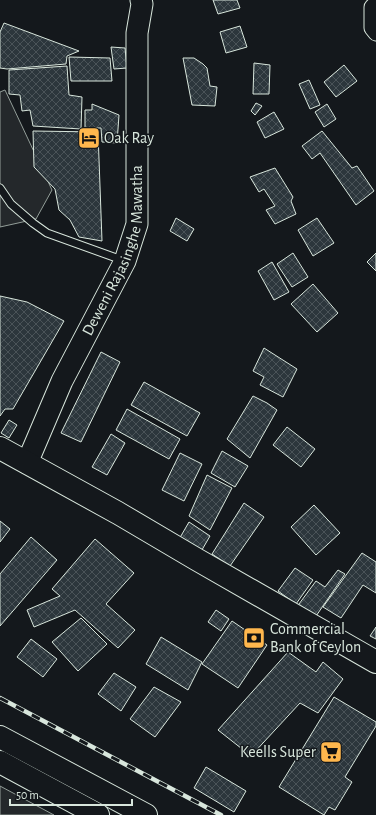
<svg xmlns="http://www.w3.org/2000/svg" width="376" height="815" font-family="'Alegreya Sans',sans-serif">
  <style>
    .parking { fill: #24282b; stroke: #939e99 }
    .building { fill: url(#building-cross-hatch); stroke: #d8e6dc }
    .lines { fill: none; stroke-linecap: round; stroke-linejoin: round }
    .lane-casing { stroke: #d8e6dc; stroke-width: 9 }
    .street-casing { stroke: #d8e6dc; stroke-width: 17 }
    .secondary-casing { stroke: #d8e6dc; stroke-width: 23 }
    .primary-casing { stroke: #d8e6dc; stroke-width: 24 }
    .highway-casing { stroke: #d8e6dc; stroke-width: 24 }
    .lane { stroke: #14181c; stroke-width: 7 }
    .street { stroke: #14181c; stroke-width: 15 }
    .secondary { stroke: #14181c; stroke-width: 21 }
    .primary { stroke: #14181c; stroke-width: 22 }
    .highway { stroke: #14181c; stroke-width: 22 }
    .rail-casing { stroke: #d8e6dc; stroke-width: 4.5 }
    .rail { stroke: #14181c; stroke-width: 3; stroke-dasharray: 9; stroke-linecap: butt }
    .labels { text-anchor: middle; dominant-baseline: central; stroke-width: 3; stroke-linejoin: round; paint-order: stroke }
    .poi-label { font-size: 16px; fill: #d8e6dc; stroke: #14181c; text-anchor: start }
    .street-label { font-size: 16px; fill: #d8e6dc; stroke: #14181c }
  </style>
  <defs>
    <pattern id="building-cross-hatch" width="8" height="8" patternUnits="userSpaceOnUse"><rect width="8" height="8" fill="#2c363c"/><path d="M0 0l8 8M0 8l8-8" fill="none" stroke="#4a5358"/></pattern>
  </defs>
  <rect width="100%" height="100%" fill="#14181c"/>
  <!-- parking -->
  <g class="parking">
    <path d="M 5,90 L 52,190 L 36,219 L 0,227 L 0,92 Z"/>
    <path d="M 0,786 L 54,815 L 0,815 Z"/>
  </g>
  <!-- building -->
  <g class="building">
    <path d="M 213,0 L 237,0 L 240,8 L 218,14 Z"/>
    <path d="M 4,23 L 79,51 L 67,56 L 66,64 L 7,69 L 0,68 L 0,32 Z"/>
    <path d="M 240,26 L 247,47 L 226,53 L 220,32 Z"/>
    <path d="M 111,47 L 125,48 L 127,68 L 114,69 Z"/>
    <path d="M 69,57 L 110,58 L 112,81 L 71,81 Z"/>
    <path d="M 183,58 L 194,58 L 203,64 L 207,68 L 210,86 L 217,87 L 215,106 L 192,105 Z"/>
    <path d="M 254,63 L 270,65 L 269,94 L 253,94 Z"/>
    <path d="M 344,65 L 357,81 L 336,97 L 324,82 Z"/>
    <path d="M 67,66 L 69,95 L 82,97 L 81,129 L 33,126 L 30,110 L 22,111 L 20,95 L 9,94 L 9,70 Z"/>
    <path d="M 309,80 L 320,105 L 310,109 L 299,84 Z"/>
    <path d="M 256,103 L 262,106 L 255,115 L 251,111 Z"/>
    <path d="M 92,104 L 119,115 L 117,143 L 102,142 L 101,128 L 85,128 L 85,110 L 92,110 Z"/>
    <path d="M 327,104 L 336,119 L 324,127 L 315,112 Z"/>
    <path d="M 274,112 L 284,129 L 265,138 L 257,122 Z"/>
    <path d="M 33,131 L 98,132 L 102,241 L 79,237 L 70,220 L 59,210 L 55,189 L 34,167 Z"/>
    <path d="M 322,131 L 352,168 L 357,166 L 374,191 L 356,205 L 320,153 L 312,159 L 302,146 Z"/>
    <path d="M 275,168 L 293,197 L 291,201 L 296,214 L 275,224 L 266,210 L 275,206 L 264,189 L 259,192 L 250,177 Z"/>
    <path d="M 176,218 L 194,229 L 187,241 L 170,231 Z"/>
    <path d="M 317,218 L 334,243 L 313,256 L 298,230 Z"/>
    <path d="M 293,253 L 308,277 L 292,287 L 277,264 Z"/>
    <path d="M 376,253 L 376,271 L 367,262 Z"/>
    <path d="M 272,262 L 289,292 L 274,300 L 258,271 Z"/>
    <path d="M 313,284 L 338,313 L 317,332 L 291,304 Z"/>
    <path d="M 0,296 L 27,302 L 64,321 L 13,409 L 5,409 L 0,416 Z"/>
    <path d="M 264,348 L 297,369 L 283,397 L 260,385 L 264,377 L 253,371 Z"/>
    <path d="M 101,352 L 120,362 L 81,442 L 61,433 Z"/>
    <path d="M 144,382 L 200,413 L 187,436 L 131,405 Z"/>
    <path d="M 253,396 L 267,403 L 277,410 L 250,458 L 227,439 Z"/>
    <path d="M 127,409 L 180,439 L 169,459 L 116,430 Z"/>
    <path d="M 9,420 L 17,425 L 9,438 L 1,433 Z"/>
    <path d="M 287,427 L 315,449 L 301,467 L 273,445 Z"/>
    <path d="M 111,434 L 125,443 L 107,475 L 92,467 Z"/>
    <path d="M 222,451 L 248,466 L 235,487 L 211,473 Z"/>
    <path d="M 180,453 L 202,464 L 184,501 L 162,490 Z"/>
    <path d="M 207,475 L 232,488 L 210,530 L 189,516 Z"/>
    <path d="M 244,503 L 264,517 L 230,566 L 212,554 Z"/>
    <path d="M 314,505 L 340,533 L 316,555 L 291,527 Z"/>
    <path d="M 0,521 L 10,529 L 0,542 Z"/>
    <path d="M 189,522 L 210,536 L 199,555 L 178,541 Z"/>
    <path d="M 31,537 L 57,560 L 0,626 L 0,574 Z"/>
    <path d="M 95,539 L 134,573 L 106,604 L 135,630 L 118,648 L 75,610 L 34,627 L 27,610 L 60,596 L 52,589 Z"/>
    <path d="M 362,553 L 376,562 L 376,593 L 363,585 L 341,618 L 323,607 Z"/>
    <path d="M 295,568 L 313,580 L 296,604 L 278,591 Z"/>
    <path d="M 338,570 L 345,574 L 314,619 L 296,608 L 316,581 L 325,587 Z"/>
    <path d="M 216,610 L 229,619 L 221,631 L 208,622 Z"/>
    <path d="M 81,618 L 107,644 L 78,671 L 52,642 Z"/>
    <path d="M 232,621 L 267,645 L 238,688 L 202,664 Z"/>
    <path d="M 376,627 L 376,639 L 370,636 Z"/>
    <path d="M 161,637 L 202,662 L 188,690 L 146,664 Z"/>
    <path d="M 31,639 L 57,659 L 43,677 L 17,657 Z"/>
    <path d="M 288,652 L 316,672 L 323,662 L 343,679 L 318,713 L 300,703 L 251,756 L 218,730 Z"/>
    <path d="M 114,673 L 136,687 L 121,711 L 98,694 Z"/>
    <path d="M 154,687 L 181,702 L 155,737 L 130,719 Z"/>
    <path d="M 334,697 L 376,722 L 376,726 L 345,777 L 352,782 L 335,810 L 329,807 L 324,815 L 279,787 Z"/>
    <path d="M 206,767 L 246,791 L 234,812 L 194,788 Z"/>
  </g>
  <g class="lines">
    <!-- lane casing -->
    <g class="lane-casing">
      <path id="lane" d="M 0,188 L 11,204 L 33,223 L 47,233 L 122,260"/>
    </g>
    <!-- street casing -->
    <g class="street-casing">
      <path id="street" d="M 376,3 L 372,7 L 372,28 L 376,33"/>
    </g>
    <!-- secondary casing -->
    <g class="secondary-casing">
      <g id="secondary">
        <path id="s1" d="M 27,463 L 62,381 L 125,261 L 137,224 L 137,33 L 142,4 L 141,0"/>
      </g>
    </g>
    <!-- primary casing -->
    <g class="primary-casing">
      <g id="primary">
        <path d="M 0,737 L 146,815"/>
        <path d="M 0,762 L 98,815"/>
      </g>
    </g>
    <!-- highway casing -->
    <g class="highway-casing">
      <path id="highway" d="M 0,448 L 118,513 L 196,559 L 376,662"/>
    </g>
    <!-- lane -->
    <use href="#lane" class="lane"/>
    <!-- street -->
    <use href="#street" class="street"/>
    <!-- secondary -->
    <use href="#secondary" class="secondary"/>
    <!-- primary -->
    <use href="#primary" class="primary"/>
    <!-- highway -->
    <use href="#highway" class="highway"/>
    <!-- rail casing -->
    <g class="rail-casing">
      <path id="rail" d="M 0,698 L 221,815"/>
    </g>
    <!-- rail -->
    <use href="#rail" class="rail"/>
  </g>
  <!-- icons -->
  <defs>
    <g id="hotel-square" transform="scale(1.15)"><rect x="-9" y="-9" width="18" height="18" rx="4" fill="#ffb74d" stroke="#14181c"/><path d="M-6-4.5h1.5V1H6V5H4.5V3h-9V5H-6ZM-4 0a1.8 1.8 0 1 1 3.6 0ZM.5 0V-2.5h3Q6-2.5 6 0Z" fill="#111"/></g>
    <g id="bank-square" transform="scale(1.15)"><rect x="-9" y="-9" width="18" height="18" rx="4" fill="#ffb74d" stroke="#14181c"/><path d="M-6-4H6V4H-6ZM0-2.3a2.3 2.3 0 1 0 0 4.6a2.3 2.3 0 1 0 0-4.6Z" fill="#111"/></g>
    <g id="supermarket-square" transform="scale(1.15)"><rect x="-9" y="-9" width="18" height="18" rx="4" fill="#ffb74d" stroke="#14181c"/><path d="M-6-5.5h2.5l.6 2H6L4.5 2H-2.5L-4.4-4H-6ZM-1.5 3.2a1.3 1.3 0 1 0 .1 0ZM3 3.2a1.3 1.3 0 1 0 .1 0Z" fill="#111"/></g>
  </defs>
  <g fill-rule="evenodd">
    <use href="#hotel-square" x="89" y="138"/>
    <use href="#bank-square" x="254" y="638"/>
    <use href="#supermarket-square" x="331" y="752"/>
  </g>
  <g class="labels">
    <!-- poi labels -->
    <g class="poi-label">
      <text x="104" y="138">Oak Ray</text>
      <text x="270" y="629">Commercial<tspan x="270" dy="18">Bank of Ceylon</tspan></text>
      <text x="316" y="752" text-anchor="end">Keells Super</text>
    </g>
    <!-- street labels -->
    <g class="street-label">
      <text stroke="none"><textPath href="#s1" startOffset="232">Deweni Rajasinghe Mawatha</textPath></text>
    </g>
  </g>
  <!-- scale -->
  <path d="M10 799v6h122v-6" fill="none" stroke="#d8e6dc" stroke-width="2"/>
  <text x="16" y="799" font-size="12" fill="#d8e6dc" stroke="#14181c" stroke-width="3" paint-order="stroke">50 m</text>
</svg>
